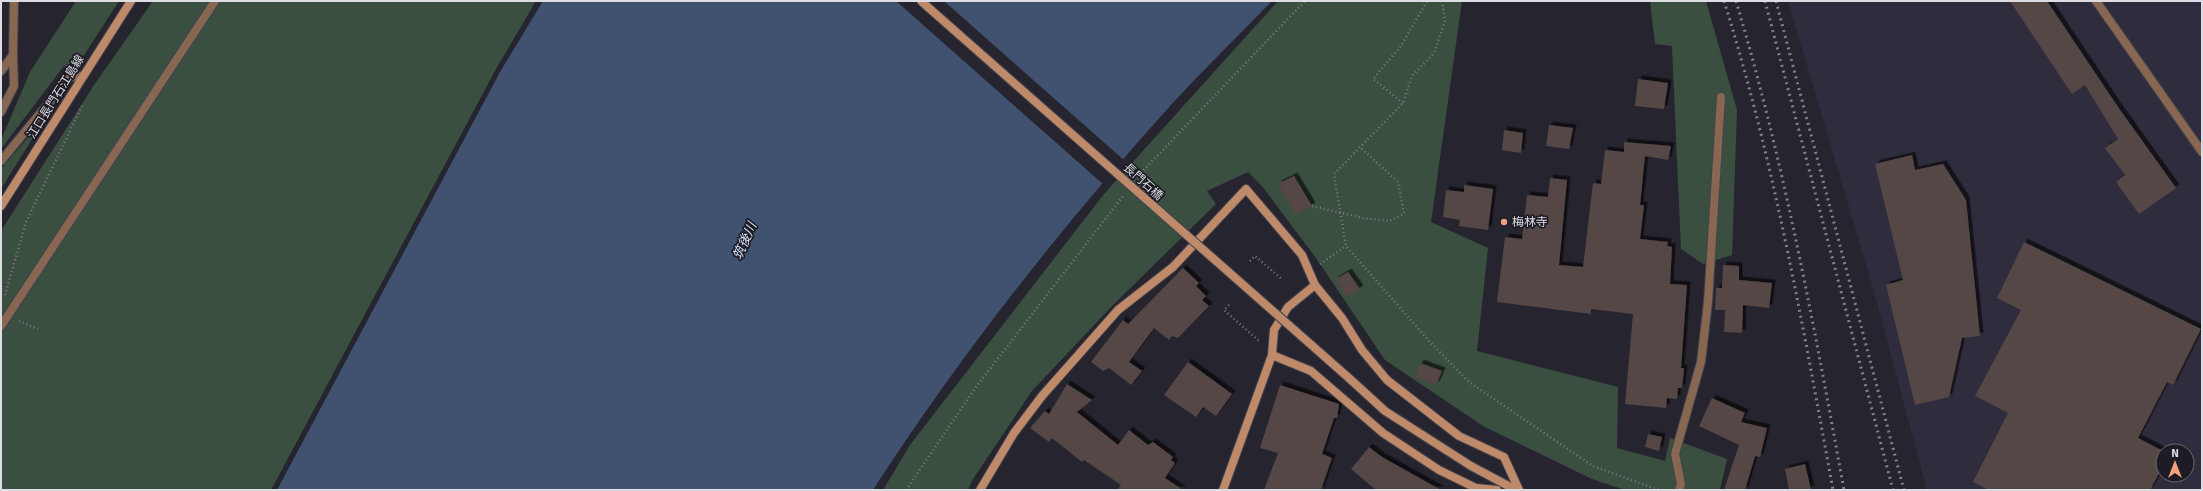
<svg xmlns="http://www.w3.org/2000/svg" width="2203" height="491" font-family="Signika,'Noto Sans JP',sans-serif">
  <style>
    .built { fill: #2f2d3d; fill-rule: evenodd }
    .green { fill: #3a4f40 }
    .water { fill: #415271 }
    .pier { fill: #26252f }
    .building { fill: #544645; filter: url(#shadow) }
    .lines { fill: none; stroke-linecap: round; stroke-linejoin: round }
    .lane-casing { stroke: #43424c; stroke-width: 10 }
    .street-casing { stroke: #43424c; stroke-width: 10 }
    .secondary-casing { stroke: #43424c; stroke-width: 10 }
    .path { stroke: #7c7b83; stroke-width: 2.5; stroke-dasharray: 1 3; stroke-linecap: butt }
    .lane { stroke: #876652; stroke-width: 8 }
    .street { stroke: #876652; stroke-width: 8 }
    .secondary { stroke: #be8a69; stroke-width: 8 }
    .rail { stroke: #828189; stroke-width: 3; stroke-dasharray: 2 4; stroke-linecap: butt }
    .secondary-bridge-casing { stroke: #43424c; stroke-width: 10; stroke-linecap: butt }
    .secondary-bridge { stroke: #be8a69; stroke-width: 8 }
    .poi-dot { fill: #f2a07e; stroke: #1d1c25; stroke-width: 1.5 }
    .labels { text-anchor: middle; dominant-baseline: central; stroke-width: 3.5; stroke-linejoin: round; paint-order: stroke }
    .street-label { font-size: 12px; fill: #dedde4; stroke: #1d1c25 }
    .poi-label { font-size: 12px; fill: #dedde4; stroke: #1d1c25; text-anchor: start }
    .water-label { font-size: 13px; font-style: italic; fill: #d7e3fa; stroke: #1d1c25 }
  </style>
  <defs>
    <filter id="shadow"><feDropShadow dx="3.5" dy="-3.5" stdDeviation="0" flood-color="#0009"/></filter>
  </defs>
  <rect width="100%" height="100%" fill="#26252f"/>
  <!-- built -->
  <path class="built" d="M 1788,1 L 2202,1 L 2202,490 L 1927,490 L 1875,295 ZM 2163,451 L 2187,451 L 2187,475 L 2163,475 Z"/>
  <!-- green -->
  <g class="green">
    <path d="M 76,1 L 119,1 L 79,63 L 63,67 L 1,149 L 1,140 L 30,72 Z"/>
    <path d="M 153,1 L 536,1 L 496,69 L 271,490 L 1,490 L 1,231 L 94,85 Z"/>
    <path d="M 1278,1 L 1462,1 L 1431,222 L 1488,248 L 1477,351 L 1618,387 L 1617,448 L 1665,461 L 1670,438 L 1727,459 L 1720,490 L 1625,490 L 1592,479 L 1483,426 L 1385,360 L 1316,258 L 1262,186 L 1248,172 L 1207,191 L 1216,204 L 1113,305 L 1032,391 L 973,479 L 968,490 L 883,490 L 910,445 L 1104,194 Z"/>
    <path d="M 1650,1 L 1706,1 L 1737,110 L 1732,255 L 1703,264 L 1681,249 L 1672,46 L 1655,44 Z"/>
    <path d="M 47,115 L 1,189 L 1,169 Z"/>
  </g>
  <!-- water -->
  <path class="water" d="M 543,1 L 1272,1 C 1238,36 1203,70 1170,106 C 1062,226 961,354 873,490 L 277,490 L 500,72 Z"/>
  <!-- pier -->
  <path class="pier" d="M 896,1 L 944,1 L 1125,161 L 1104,185 Z"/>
  <!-- building -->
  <g class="building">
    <path d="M 2010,1 L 2047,1 L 2118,107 L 2176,188 L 2139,214 L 2116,182 L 2125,175 L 2105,148 L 2118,139 L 2085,85 L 2072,94 Z"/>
    <path d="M 1638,79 L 1668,83 L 1664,109 L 1635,106 Z"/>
    <path d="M 1549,125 L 1573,128 L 1569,149 L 1546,146 Z"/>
    <path d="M 1504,130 L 1523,133 L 1521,153 L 1502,150 Z"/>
    <path d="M 1624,142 L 1671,146 L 1668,160 L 1645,156 L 1640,205 L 1644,205 L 1640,239 L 1668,242 L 1667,246 L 1672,247 L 1670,284 L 1687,285 L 1681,368 L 1684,368 L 1682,388 L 1678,388 L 1677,399 L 1667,398 L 1666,408 L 1625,404 L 1633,314 L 1591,309 L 1591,314 L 1497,302 L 1505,237 L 1522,239 L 1527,195 L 1548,197 L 1550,178 L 1567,180 L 1559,265 L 1583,267 L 1593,183 L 1601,184 L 1605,150 L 1624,152 Z"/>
    <path d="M 1912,155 L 1915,170 L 1943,164 L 1966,200 L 1980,336 L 1962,338 L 1949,397 L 1915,405 L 1886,285 L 1903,280 L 1875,164 Z"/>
    <path d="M 1294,176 L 1312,206 L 1296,215 L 1278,184 Z"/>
    <path d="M 1464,185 L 1493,189 L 1488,230 L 1459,226 L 1460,220 L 1443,217 L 1446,190 L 1464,192 Z"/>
    <path d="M 2024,242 L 2201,329 L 2173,385 L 2167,382 L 2138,438 L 2163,451 L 2163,466 L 2150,490 L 1989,490 L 1973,482 L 2008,413 L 1975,396 L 2021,310 L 1997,298 Z"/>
    <path d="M 1723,265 L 1739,266 L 1739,280 L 1772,283 L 1769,308 L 1743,305 L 1742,333 L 1724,332 L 1725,310 L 1715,310 L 1716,288 L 1722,288 Z"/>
    <path d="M 1183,268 L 1199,283 L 1196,286 L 1206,296 L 1202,300 L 1209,306 L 1178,338 L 1172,336 L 1169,340 L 1154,328 L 1129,362 L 1142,371 L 1131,385 L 1109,368 L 1103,371 L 1091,362 L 1123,320 L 1128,324 Z"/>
    <path d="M 1348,272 L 1360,289 L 1347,297 L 1335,280 Z"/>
    <path d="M 1188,362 L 1232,394 L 1216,416 L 1203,407 L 1196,417 L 1164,395 Z"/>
    <path d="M 1420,363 L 1442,371 L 1436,385 L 1415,377 Z"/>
    <path d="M 1067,384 L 1092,400 L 1077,412 L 1118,445 L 1129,430 L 1148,445 L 1153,442 L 1173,457 L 1171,460 L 1175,463 L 1165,478 L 1183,490 L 1117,490 L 1121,485 L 1084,460 L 1082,462 L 1052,438 L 1049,442 L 1030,428 L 1045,411 L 1049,414 Z"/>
    <path d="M 1280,385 L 1339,404 L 1337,418 L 1334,418 L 1322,454 L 1332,458 L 1321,490 L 1264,490 L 1278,453 L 1260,448 Z"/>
    <path d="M 1712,398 L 1745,413 L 1741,422 L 1767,428 L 1760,457 L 1755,456 L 1745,490 L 1724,490 L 1739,445 L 1699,426 Z"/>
    <path d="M 1648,434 L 1662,437 L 1659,451 L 1645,447 Z"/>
    <path d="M 1369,447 L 1382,457 L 1441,490 L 1376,490 L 1351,469 Z"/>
    <path d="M 1805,464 L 1811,490 L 1789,490 L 1785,469 Z"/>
  </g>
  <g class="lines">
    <!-- lane casing -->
    <g class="lane-casing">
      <g id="lane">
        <path d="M 2096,1 L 2202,152"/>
        <path d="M 1,326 L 215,1"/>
        <path d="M 1679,490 L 1681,484 L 1675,454 L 1701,362 L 1708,302 L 1721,97"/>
      </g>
    </g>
    <!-- street casing -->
    <g class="street-casing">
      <g id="street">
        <path d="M 1,71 L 13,55 L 14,1"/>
        <path d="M 1,112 L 14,86 L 13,55"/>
        <path d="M 1,161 L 70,77 L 83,76"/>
      </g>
    </g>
    <!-- secondary casing -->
    <g class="secondary-casing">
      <g id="secondary">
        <path d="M 1,206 L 131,1"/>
        <path d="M 1315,285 L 1342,318 L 1362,350 L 1387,380 L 1459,436 L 1504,457 L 1519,490"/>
        <path d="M 1272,355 L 1311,371 L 1383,433 L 1439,470 L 1476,488 L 1497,490"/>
        <path d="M 1350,379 L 1385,411 L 1471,466 L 1516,490"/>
        <path d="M 980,490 L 1014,433 L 1042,396 L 1118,310 L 1173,267 L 1246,189 L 1302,255 L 1315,285 L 1288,307 L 1274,330 L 1272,355 L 1223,490"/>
      </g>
    </g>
    <!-- path -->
    <g class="path">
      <path d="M 1442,1 L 1445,21 L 1434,53 L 1412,76 L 1403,103 L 1334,174 L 1346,246 L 1430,342 L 1469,382 L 1593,466 L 1659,490"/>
      <path d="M 1403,103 L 1373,79 L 1401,46 L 1427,1"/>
      <path d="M 1138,176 L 1305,1"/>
      <path d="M 1312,206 L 1363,218 L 1389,221 L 1404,214 L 1398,182 L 1360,147"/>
      <path d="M 1250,261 L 1255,256 L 1283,280"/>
      <path d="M 1320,264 L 1346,246"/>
      <path d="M 5,295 L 26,222 L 82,106"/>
      <path d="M 1229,305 L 1224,310 L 1259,341"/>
      <path d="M 19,321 L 38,329"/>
      <path d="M 906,490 L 976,387 L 1123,196"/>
    </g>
    <!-- lane -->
    <use href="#lane" class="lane"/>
    <!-- street -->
    <use href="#street" class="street"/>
    <!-- secondary -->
    <use href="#secondary" class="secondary"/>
    <!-- rail -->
    <g class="rail">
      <path d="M 1724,1 C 1774,161 1803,326 1833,490"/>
      <path d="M 1736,1 C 1784,162 1814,325 1844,490"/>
      <path d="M 1765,1 L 1893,490"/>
      <path d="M 1776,1 L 1904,490"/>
    </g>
    <!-- secondary-bridge casing -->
    <g class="secondary-bridge-casing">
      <path id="secondary-bridge" d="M 921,1 L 1350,379"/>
    </g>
    <!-- secondary-bridge -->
    <use href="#secondary-bridge" class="secondary-bridge"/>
  </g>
  <!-- markers -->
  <circle class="poi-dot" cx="1504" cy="222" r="4"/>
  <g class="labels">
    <!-- street labels -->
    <g class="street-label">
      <text transform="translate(56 97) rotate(-58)">江口長門石江島線</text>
      <text transform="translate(1143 182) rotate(42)">長門石橋</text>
    </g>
    <!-- poi labels -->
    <g class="poi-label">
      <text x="1512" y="222">梅林寺</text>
    </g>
    <!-- water labels -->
    <g class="water-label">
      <text transform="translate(745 241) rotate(-66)">筑後川</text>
    </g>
  </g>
  <!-- border -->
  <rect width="2203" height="491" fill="none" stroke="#dedde4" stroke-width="4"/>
  <!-- north arrow -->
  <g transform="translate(2175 463)"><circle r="19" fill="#1d1c25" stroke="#6a6971"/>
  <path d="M0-3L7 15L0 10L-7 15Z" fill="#f2a07e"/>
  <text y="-6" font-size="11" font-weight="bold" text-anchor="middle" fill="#dedde4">N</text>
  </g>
</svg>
